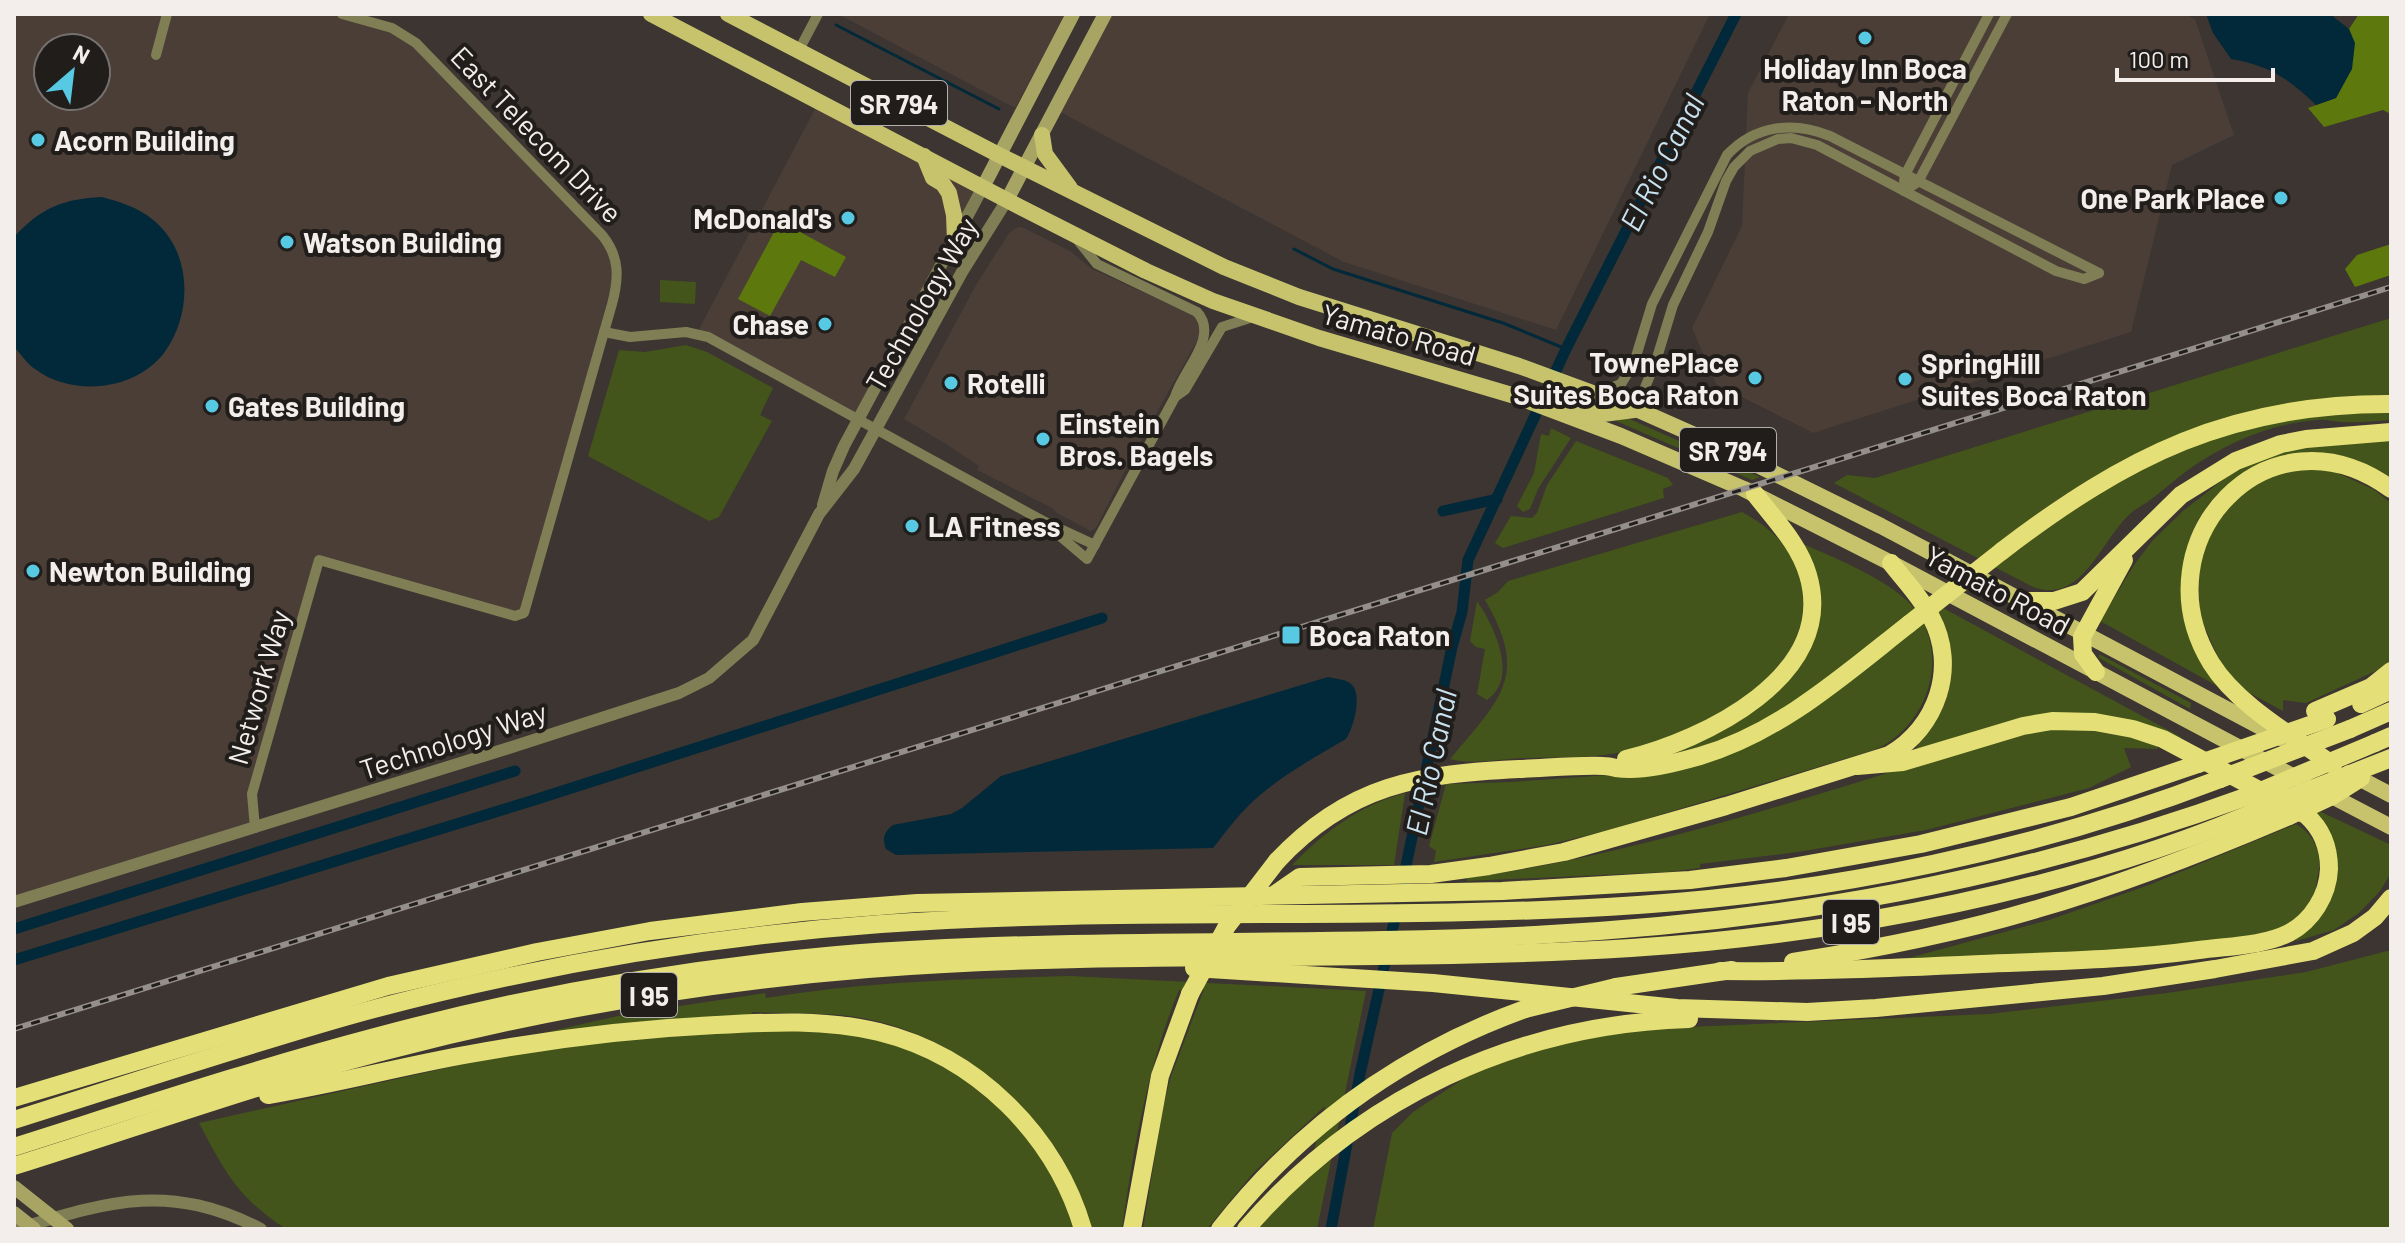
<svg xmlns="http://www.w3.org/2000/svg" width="2405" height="1243" font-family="Barlow,sans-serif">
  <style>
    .built { fill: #4b3e37; fill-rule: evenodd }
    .green { fill: #43551a }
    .forest { fill: #5d780c }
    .water { fill: #022939 }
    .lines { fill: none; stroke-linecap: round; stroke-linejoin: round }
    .stream { stroke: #022939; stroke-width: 3 }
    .canal { stroke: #022939; stroke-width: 11 }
    .minor { stroke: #7f7e55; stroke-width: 10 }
    .tertiary { stroke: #7f7e55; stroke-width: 12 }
    .secondary { stroke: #a8a564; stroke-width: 14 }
    .primary { stroke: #c7c36d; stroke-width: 16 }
    .motorway { stroke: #e4df76; stroke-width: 18 }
    .rail-casing { stroke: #958f8c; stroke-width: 6 }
    .rail { stroke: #201d1b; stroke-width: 3; stroke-dasharray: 9; stroke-linecap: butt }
    .secondary-bridge { stroke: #a8a564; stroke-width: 14 }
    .motorway-bridge { stroke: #e4df76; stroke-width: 18 }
    .poi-dot { fill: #58c9e3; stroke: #201d1b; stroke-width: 3 }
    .labels { text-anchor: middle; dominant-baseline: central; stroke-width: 8; stroke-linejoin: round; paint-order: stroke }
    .shield { fill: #201d1b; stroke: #b4afad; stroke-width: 2 }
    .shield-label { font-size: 26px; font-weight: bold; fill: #f3eeec }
    .poi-label { font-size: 28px; font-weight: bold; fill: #f3eeec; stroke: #201d1b; text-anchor: start }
    .street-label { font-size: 28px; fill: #f3eeec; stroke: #201d1b }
    .water-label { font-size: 30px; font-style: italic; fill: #c9e2ef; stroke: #201d1b }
  </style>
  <rect width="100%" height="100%" fill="#3c3531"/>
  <!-- built -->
  <g class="built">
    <path d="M 14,14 L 342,14 L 399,31 L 589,222 L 617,265 L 522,615 L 319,560 L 252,794 L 255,828 L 14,902 ZM 48,48 L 96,48 L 96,96 L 48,96 Z"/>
    <path d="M 838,14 L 1066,14 L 1015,108 Z"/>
    <path d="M 1108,14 L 1710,14 L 1556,330 L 1344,262 L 1060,112 Z"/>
    <path d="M 1789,14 L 2184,14 L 2195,19 L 2234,135 L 2172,165 L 2131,332 L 1813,433 L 1716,384 L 1692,328 L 1742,226 L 1748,93 Z"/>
    <path d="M 816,107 L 976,190 L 858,415 L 699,329 Z"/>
    <path d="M 1018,227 L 1024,228 L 1070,251 L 1092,269 L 1195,316 L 1198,321 L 1201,332 L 1197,341 L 1134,453 L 1096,528 L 1091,531 L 1057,513 L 1052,508 L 977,470 L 979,466 L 946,444 L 904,419 L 976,285 L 1009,233 Z"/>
  </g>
  <!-- green -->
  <g class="green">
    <path d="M 660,280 L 696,282 L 695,304 L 660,302 Z"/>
    <path d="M 2391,318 L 2391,395 C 2365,397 2337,397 2311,400 C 2215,414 2130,450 2051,505 L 2102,488 L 2218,435 L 2267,423 L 2320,415 L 2391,411 L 2391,420 C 2375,421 2358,423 2342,422 C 2334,422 2326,419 2318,420 C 2271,423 2226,443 2188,470 C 2175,479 2163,491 2150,500 C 2144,505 2136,508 2130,514 C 2100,541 2082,607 2031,586 L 1834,483 L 1847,475 L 1875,478 Z"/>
    <path d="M 686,345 L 707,352 L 773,388 L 760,415 L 772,421 L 719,517 L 709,521 L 588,456 L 619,350 L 645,352 Z"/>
    <path d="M 1625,417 L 1760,477 L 1752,480 L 1616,421 Z"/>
    <path d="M 1551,428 L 1571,438 L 1538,489 L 1530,509 L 1523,512 L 1517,506 L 1534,473 L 1541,434 L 1549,436 Z"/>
    <path d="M 2391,439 L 2391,480 C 2328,433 2241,452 2200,517 C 2193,529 2184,549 2185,563 C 2185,574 2191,588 2194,599 C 2202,628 2210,657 2219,687 L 2100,621 L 2134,565 L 2153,540 L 2183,511 L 2238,468 L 2272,455 L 2305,447 Z"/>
    <path d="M 1576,441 L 1668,478 L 1673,485 L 1663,489 L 1664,498 L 1503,548 L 1495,543 L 1511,516 L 1532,518 L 1537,513 L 1547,485 Z"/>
    <path d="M 2326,468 L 2373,489 L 2391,503 L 2391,660 L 2380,669 L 2306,703 L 2283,700 L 2283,711 L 2246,691 L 2223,668 L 2200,617 L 2198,576 L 2208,535 L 2244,490 L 2287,469 Z"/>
    <path d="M 1742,512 C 1773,529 1794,549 1801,585 C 1821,674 1697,733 1627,751 C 1594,759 1557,757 1523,758 C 1501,759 1470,765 1450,759 C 1500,699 1530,676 1485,600 L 1498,592 L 1508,581 Z"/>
    <path d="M 1805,545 C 1834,557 1873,574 1898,593 C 1956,636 1935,724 1874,750 L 1606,831 L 1547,845 L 1434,862 L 1436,851 L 1429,846 L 1446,784 L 1511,782 L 1653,772 L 1747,747 L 1783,729 L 1833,692 L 1804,697 L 1734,737 L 1670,755 L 1669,751 L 1805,652 L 1802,546 Z"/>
    <path d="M 1477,601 C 1493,624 1520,678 1487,700 L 1477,694 L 1485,649 L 1476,647 L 1470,641 Z"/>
    <path d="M 1932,602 L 2181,737 L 2179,739 L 2120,719 L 1915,751 C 1919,742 1930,731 1936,721 C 1960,681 1953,641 1932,602 Z"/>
    <path d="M 2099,654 L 2191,703 L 2190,709 L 2099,658 Z"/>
    <path d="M 2055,729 L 2110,731 L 2156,744 L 2158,749 L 2124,748 L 2131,767 L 2089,788 L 1926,830 L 1798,852 L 1700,864 L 1700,868 L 1668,872 L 1467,881 L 1467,878 C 1651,853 1827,790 2005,737 Z"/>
    <path d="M 1405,793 L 1394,865 L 1292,865 C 1324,832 1360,805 1405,793 Z"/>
    <path d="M 2317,810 L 2391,845 L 2391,873 L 2380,891 L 2359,913 L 2334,930 L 2296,941 L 2295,937 L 2327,903 L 2315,811 Z"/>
    <path d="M 2296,824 C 2313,833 2323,854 2318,874 C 2317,882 2315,884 2317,893 L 2310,906 L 2285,928 L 2247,936 L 2128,951 L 1901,960 L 2049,920 L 2149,885 Z"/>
    <path d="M 2391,950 L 2391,1229 L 1373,1229 L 1392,1133 L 1413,1112 L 1475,1071 L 1560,1044 L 1642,1029 L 1989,1014 L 2167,993 L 2306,972 Z"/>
    <path d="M 1071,976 L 1366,991 L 1317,1229 L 1257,1229 L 1308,1176 L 1325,1106 L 1254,1172 L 1207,1229 L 1143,1229 L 1162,1113 L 1170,1079 L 1204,989 L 1179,990 C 1147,1068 1134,1147 1122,1229 L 1087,1229 L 1061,1166 L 1065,1163 C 1019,1088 944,1031 856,1017 C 821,1012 787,1014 752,1012 L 751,1019 L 529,1036 L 627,1014 L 765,993 L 766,998 C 867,981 969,979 1071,976 Z"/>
    <path d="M 824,1029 C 915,1042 978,1073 1034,1147 C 1041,1157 1050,1166 1056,1177 C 1065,1192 1070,1212 1076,1229 L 286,1229 C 238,1198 225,1172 199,1123 L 527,1050 L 702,1032 Z"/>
  </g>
  <!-- forest -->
  <g class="forest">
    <path d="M 2359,14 L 2391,14 L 2391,114 L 2383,110 L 2324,127 L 2308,108 L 2336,98 C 2349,74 2360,55 2349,29 Z"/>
    <path d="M 780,221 L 846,257 L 835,277 L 801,260 L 770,316 L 738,299 Z"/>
    <path d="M 2391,244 L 2391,275 L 2355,287 L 2345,269 L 2357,255 Z"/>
  </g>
  <!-- water -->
  <g class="water">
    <path d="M 2206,14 L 2330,14 L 2349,29 L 2355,43 L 2352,69 L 2336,98 L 2316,105 C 2290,79 2268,65 2231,59 L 2213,33 Z"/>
    <path d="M 102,197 C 120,202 137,207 152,219 C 193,251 193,314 164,353 C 135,391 72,397 35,369 C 27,364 21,354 14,347 L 14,237 C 41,208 62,199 102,197 Z"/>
    <path d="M 1328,677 C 1336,679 1348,679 1353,686 C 1362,698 1353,728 1346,739 C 1317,756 1286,773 1260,795 C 1242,810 1228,829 1213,848 L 896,855 L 886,849 C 882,838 884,832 893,825 L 951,814 L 962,808 L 1001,776 Z"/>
  </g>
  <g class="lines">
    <!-- stream -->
    <g class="stream">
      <path d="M 836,25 L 999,109"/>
      <path d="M 1294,249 L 1333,269 L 1503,323 L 1566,349"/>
    </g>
    <!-- canal -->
    <g class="canal">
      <path d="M 1443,511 L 1497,499"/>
      <path d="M 1403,880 L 1452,647 L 1462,612 L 1468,560 L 1566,349 L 1736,14"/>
      <path d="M 14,929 L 515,771"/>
      <path d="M 14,960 L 531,801 L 1102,618"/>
      <path d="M 1331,1229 L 1360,1074 L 1397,909"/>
    </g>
    <!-- minor -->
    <g class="minor">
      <path d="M 799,50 L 818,14"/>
      <path d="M 156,55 L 167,14"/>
      <path d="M 1904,181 L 1905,175 L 1989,14"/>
      <path d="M 1904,191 L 1918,182 L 2007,14"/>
      <path d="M 604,332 L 630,337 L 686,332 L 708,337 L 1043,521 L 1095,545"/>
      <path d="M 1597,393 L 1621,384 L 1634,363 L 1652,304 L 1727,155 C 1755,125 1793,121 1830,136 L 2099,273"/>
      <path d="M 1175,397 L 1185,390 L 1222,327 L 1253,317"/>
      <path d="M 1636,409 L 1656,361 L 1673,305 L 1708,232 L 1726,181 L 1734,167 L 1750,151 L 1778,139 L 1791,138 L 1817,145 L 2056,271 L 2084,279 L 2099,273"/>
      <path d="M 1047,525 L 1087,559 L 1175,397 C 1182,371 1220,337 1197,312 L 1097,264 L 1076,238"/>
      <path d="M 255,828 L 252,794 L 319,560 L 515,616 L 524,613 L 612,304 C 619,278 620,257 602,235 L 416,43 L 392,28 L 342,14"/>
    </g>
    <!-- tertiary -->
    <g class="tertiary">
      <path d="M 823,505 L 833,471 L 844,446 L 983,187"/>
      <path d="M 14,902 L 512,747 L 679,693 L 709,678 L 753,640 L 819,514 L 854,469 L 962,272 L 1007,200"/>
      <path d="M 17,1229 C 110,1201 169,1182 261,1229"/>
    </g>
    <!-- secondary -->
    <g class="secondary">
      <path d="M 983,187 L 1073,14"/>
      <path d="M 1007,200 L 1105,14"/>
    </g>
    <!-- primary -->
    <g class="primary">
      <path d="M 651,14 L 1020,207 L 1146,271 L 1213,301 L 1319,338 L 1515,396 L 1621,436 L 1744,489 L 1891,563 L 2304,782"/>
      <path d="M 728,14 L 999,155 L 1224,267 L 1299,297 L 1519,366 L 1636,409 L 1715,444 L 1881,526 L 2285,740"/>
      <path d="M 1042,135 L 1045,154 L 1070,188"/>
      <path d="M 924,156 L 933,178 L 943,184 L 949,193 L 954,215 L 955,240"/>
      <path d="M 1573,412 L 1603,414 L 1634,410"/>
      <path d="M 2349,773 L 2391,795"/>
      <path d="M 2324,792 L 2391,827"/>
    </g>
    <!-- motorway -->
    <g class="motorway">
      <path d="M 2002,551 C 2126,456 2232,403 2391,404"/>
      <path d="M 2025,601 L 2054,601 L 2082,592 L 2181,495 L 2236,461 L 2281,444 L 2306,439 L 2391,432"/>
      <path d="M 2096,672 L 2083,654 L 2082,637 L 2124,560"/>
      <path d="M 2361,704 L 2391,690"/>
      <path d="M 2315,711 L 2371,687 L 2391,671"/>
      <path d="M 2350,729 L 2391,711"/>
      <path d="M 2375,743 L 2391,736"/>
      <path d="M 1626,759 C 1704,740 1838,676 1808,575 C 1799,544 1775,520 1755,494"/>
      <path d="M 2333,765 C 2293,736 2237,705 2211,663 C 2137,541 2269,400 2391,489"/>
      <path d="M 1277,861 C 1349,784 1419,774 1519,769 C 1547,768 1576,765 1604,766 C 1608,766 1612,767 1616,768 C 1642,772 1675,763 1700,756 C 1781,732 1844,675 1909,624"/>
      <path d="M 1274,895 L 1300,877 L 1431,874 L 1489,866 L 1564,852 L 1726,806 L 1889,755 C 1937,728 1958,667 1931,617 C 1921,597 1904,580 1891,563"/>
      <path d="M 1793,962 C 1875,949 1957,933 2037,909 C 2123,884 2207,851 2289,816"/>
      <path d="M 1194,968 L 1433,983 L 1677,1008 L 1807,1012 L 1876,1008 L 2103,986 L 2215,969 L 2313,951 L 2353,933 L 2375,917 L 2391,898"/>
      <path d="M 1720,971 C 1807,972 1894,968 1981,964 C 2054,961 2127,960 2199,950 C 2228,946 2263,946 2289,933 C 2312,921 2328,895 2329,869 C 2329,848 2322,829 2306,815 L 2163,739 L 2133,729 L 2095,722 L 2052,721 L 2023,726 L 1903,762 L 1857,766"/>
      <path d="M 1616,987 L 1732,970"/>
      <path d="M 268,1095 C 336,1084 402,1066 470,1054 C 551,1039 633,1029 716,1025 C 771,1022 825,1019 879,1032 C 976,1056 1055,1134 1083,1229"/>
      <path d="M 14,1098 L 388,986 L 537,952 L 650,931 L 802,912 L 917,903 L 1502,891 L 1690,880 L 1786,868 L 1921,844 L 2071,807 L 2198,764"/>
      <path d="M 14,1120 C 125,1085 236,1048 348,1016 C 522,968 702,937 881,924 C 1133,906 1386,922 1638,905 C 1835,892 2035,850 2220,779"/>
      <path d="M 14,1147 C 134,1109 254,1069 375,1037 C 526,996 682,969 837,955 C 1069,936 1303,947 1535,935 C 1784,922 2016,881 2251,795"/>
      <path d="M 14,1166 C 139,1127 263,1082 389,1050 C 547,1009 706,982 868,969 C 1122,949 1377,964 1631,948 C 1839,935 2080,889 2271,805"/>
      <path d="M 1132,1229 L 1160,1076 L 1190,994"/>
      <path d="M 1220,1229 C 1300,1127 1403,1053 1525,1009"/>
      <path d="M 1246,1229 C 1359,1098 1517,1024 1689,1019"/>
    </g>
    <!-- rail casing -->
    <g class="rail-casing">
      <path id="rail" d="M 14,1029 L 2391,287"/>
    </g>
    <!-- rail -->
    <use href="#rail" class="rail"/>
    <!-- secondary-bridge -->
    <g class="secondary-bridge">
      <path d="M 14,1187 L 67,1229"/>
      <path d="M 14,1213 L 34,1229"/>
    </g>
    <!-- motorway-bridge -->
    <g class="motorway-bridge">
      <path d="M 1909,624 L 2002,551"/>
      <path d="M 2198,764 L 2327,719"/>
      <path d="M 2220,779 L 2350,729"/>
      <path d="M 2251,795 L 2375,743"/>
      <path d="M 2271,805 L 2391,758"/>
      <path d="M 2289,816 L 2334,795 L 2361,778"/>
      <path d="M 1190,994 L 1227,926 L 1277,861"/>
      <path d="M 1525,1009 L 1616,987"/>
    </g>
  </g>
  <!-- markers -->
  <g class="poi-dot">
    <circle cx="1865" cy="38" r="8"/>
    <circle cx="38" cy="140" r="8"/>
    <circle cx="2281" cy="198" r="8"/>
    <circle cx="848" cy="218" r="8"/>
    <circle cx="287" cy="242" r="8"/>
    <circle cx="825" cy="324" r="8"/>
    <circle cx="1755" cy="378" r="8"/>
    <circle cx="1905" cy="379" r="8"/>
    <circle cx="951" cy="383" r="8"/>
    <circle cx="212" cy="406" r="8"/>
    <circle cx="1043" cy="439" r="8"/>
    <circle cx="912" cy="526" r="8"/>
    <circle cx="33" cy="571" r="8"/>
    <rect x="1281" y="625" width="20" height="20" rx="4"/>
  </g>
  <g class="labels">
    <!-- shield labels -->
    <g class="shield">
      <rect x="851" y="81" width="96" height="44" rx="6"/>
      <rect x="1680" y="428" width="96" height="44" rx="6"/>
      <rect x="1823" y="900" width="56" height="44" rx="6"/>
      <rect x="621" y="973" width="56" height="44" rx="6"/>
    </g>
    <g class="shield-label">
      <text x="899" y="103">SR 794</text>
      <text x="1728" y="450">SR 794</text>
      <text x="1851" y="922">I 95</text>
      <text x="649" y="995">I 95</text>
    </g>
    <!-- poi labels -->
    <g class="poi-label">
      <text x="1865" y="68" text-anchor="middle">Holiday Inn Boca<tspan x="1865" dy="32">Raton - North</tspan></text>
      <text x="54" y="140">Acorn Building</text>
      <text x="2265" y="198" text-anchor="end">One Park Place</text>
      <text x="832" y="218" text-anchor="end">McDonald's</text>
      <text x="303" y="242">Watson Building</text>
      <text x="809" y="324" text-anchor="end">Chase</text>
      <text x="1739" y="362" text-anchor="end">TownePlace<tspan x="1739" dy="32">Suites Boca Raton</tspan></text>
      <text x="1921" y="363">SpringHill<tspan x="1921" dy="32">Suites Boca Raton</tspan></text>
      <text x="967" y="383">Rotelli</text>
      <text x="228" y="406">Gates Building</text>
      <text x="1059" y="423">Einstein<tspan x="1059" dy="32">Bros. Bagels</tspan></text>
      <text x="928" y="526">LA Fitness</text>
      <text x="49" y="571">Newton Building</text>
      <text x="1309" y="635">Boca Raton</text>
    </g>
    <!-- street labels -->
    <g class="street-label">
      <text transform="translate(537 134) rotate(46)">East Telecom Drive</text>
      <text transform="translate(921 304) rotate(-60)">Technology Way</text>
      <text transform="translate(1399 334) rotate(16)">Yamato Road</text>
      <text transform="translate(1998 590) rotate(28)">Yamato Road</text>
      <text transform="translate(258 687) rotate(-74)">Network Way</text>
      <text transform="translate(453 740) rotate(-18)">Technology Way</text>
    </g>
    <!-- water labels -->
    <g class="water-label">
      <text transform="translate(1661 162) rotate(-63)">El Rio Canal</text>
      <text transform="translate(1430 762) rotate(-78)">El Rio Canal</text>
    </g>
  </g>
  <!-- border -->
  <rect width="2405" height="1243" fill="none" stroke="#f3eeec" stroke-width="32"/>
  <!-- north arrow -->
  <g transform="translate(72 72) rotate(28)"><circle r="38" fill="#201d1b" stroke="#74716f" stroke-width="2"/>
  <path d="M0-6L14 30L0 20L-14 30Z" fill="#58c9e3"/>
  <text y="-12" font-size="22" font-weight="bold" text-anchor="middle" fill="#f3eeec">N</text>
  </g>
  <!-- scale -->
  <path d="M2117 68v12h156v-12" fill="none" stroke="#f3eeec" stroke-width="4"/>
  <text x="2129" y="68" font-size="24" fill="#f3eeec" stroke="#201d1b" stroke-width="6" paint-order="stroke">100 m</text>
</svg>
